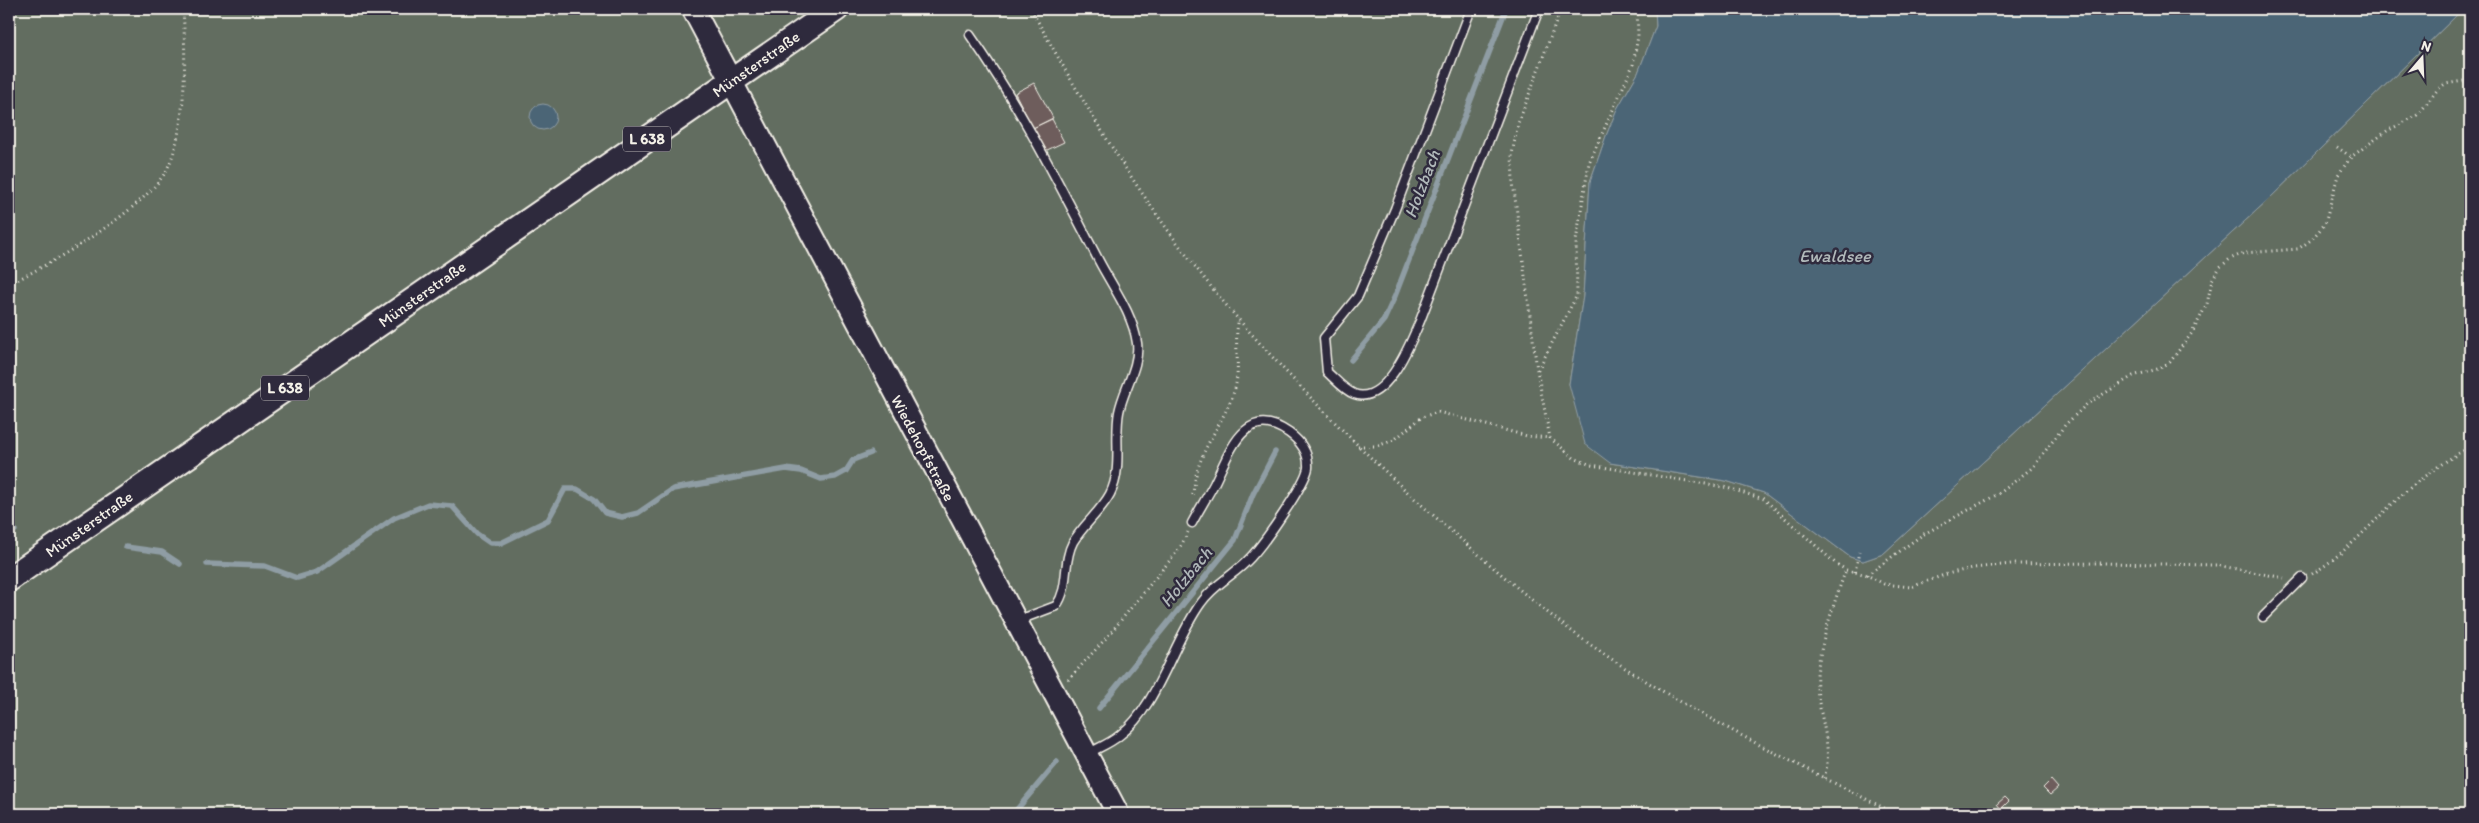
<svg xmlns="http://www.w3.org/2000/svg" width="2479" height="823" font-family="Itim,sans-serif">
  <style>
    .green { fill: #626d61; stroke: #abafa4 }
    .water { fill: #4c6576; stroke: #8f9da4 }
    .lines { fill: none; stroke-linecap: round; stroke-linejoin: round }
    .stream { stroke: #8f9da4; stroke-width: 5.5 }
    .building { fill: #6e5d5b; stroke: #f4f1e8 }
    .service-casing { stroke: #f4f1e8; stroke-width: 11 }
    .secondary-casing { stroke: #f4f1e8; stroke-width: 25 }
    .primary-casing { stroke: #f4f1e8; stroke-width: 28 }
    .path { stroke: #f4f1e8; stroke-width: 3; stroke-dasharray: 1 4; stroke-linecap: butt }
    .service { stroke: #2f2a3d; stroke-width: 8 }
    .secondary { stroke: #2f2a3d; stroke-width: 21 }
    .primary { stroke: #2f2a3d; stroke-width: 24 }
    .labels { text-anchor: middle; dominant-baseline: central; stroke-width: 5; stroke-linejoin: round; paint-order: stroke }
    .shield { fill: #2f2a3d; stroke: #b9b5b5; stroke-width: 1 }
    .shield-label { font-size: 15px; font-weight: bold; fill: #f4f1e8 }
    .street-label { font-size: 16px; fill: #f4f1e8; stroke: #2f2a3d }
    .water-label { font-size: 18px; font-style: italic; fill: #b1b9ba; stroke: #2f2a3d }
  </style>
  <rect width="100%" height="100%" fill="#3c3443"/>
  <filter id="ink" filterUnits="userSpaceOnUse"><feTurbulence type="fractalNoise" baseFrequency=".02" numOctaves="2"/><feDisplacementMap in="SourceGraphic" scale="10" xChannelSelector="R" yChannelSelector="G"/><feConvolveMatrix kernelMatrix="1 2 1 2 8 2 1 2 1" color-interpolation-filters="sRGB"/></filter>
  <g filter="url(#ink)">
    <!-- green -->
    <path class="green" d="M 9,9 L 1655,9 L 1656,26 L 1638,73 L 1617,109 L 1606,136 L 1590,182 L 1583,296 L 1569,384 L 1610,463 L 1726,481 L 1764,493 L 1850,557 L 1863,561 L 1883,554 L 2270,198 L 2460,12 L 2460,9 L 2470,9 L 2470,814 L 9,814 Z"/>
    <!-- water -->
    <g class="water">
      <path d="M 1655,9 L 2463,9 L 2270,198 L 1883,554 L 1863,561 L 1850,557 L 1764,493 L 1726,481 L 1610,463 L 1585,444 L 1569,384 L 1583,296 L 1590,182 L 1606,136 L 1617,109 L 1638,73 L 1656,26 Z"/>
      <circle cx="543" cy="117" r="13"/>
    </g>
    <g class="lines">
      <!-- stream -->
      <g class="stream">
        <path d="M 1351,360 L 1384,320 L 1395,296 L 1506,9"/>
        <path d="M 9,532 L 15,530"/>
        <path d="M 126,547 L 162,552 L 180,564"/>
        <path d="M 207,564 L 265,566 L 297,578 L 317,572 L 394,518 L 428,504 L 452,506 L 477,534 L 490,543 L 501,543 L 548,520 L 565,489 L 577,489 L 594,499 L 605,513 L 622,517 L 638,513 L 673,489 L 786,469 L 801,471 L 821,479 L 835,477 L 846,471 L 853,460 L 871,453"/>
        <path d="M 1099,708 L 1235,540 L 1253,494 L 1275,452"/>
        <path d="M 1013,814 L 1057,762"/>
      </g>
    </g>
    <!-- building -->
    <g class="building">
      <path d="M 1034,83 L 1053,118 L 1033,128 L 1015,93 Z"/>
      <path d="M 1052,119 L 1064,142 L 1045,151 L 1033,128 Z"/>
      <path d="M 2051,780 L 2058,788 L 2050,795 L 2043,788 Z"/>
      <path d="M 2005,797 L 2009,801 L 2001,809 L 1997,804 Z"/>
    </g>
    <g class="lines">
      <!-- service casing -->
      <g class="service-casing">
        <g id="service">
          <path d="M 1471,9 L 1395,209 L 1358,296 L 1324,338 L 1327,372 C 1335,379 1344,390 1354,394 C 1386,406 1411,342 1420,321 L 1539,9"/>
          <path d="M 970,35 C 1020,106 1059,184 1099,261 C 1112,286 1133,314 1137,343 C 1140,366 1123,390 1119,412 C 1114,438 1123,469 1110,494 C 1101,511 1083,525 1073,542 C 1062,563 1070,587 1056,606 L 1019,620"/>
          <path d="M 2263,617 L 2302,578"/>
          <path d="M 1087,754 C 1098,748 1111,743 1120,735 C 1158,706 1173,641 1201,603 C 1214,584 1236,574 1251,557 C 1264,543 1305,485 1308,468 C 1309,453 1300,441 1289,433 C 1245,402 1230,452 1214,484 C 1207,497 1199,510 1192,523"/>
        </g>
      </g>
      <!-- secondary casing -->
      <g class="secondary-casing">
        <path id="secondary" d="M 693,9 L 1118,814"/>
      </g>
      <!-- primary casing -->
      <g class="primary-casing">
        <path id="primary" d="M 9,579 L 836,9"/>
      </g>
      <!-- path -->
      <g class="path">
        <path d="M 1031,9 C 1091,118 1157,226 1239,320 C 1309,399 1383,473 1463,541 C 1510,582 1557,623 1610,658 C 1700,718 1799,765 1896,814"/>
        <path d="M 1561,9 L 1518,124 L 1512,154 L 1513,182 L 1537,370 L 1550,438 L 1574,458 L 1591,465 L 1724,487 L 1764,499 L 1835,563 L 1846,570 L 1867,575 L 1884,584 L 1911,587 L 1947,574 L 1973,568 L 2011,564 L 2102,563 L 2216,565 L 2284,578"/>
        <path d="M 2337,147 L 2351,157"/>
        <path d="M 9,284 C 51,264 143,211 166,171 C 187,133 186,52 183,9"/>
        <path d="M 1538,370 L 1577,295 L 1576,241 L 1589,163 L 1633,65 L 1638,36 L 1637,9"/>
        <path d="M 1358,446 L 1377,446 L 1394,440 L 1422,417 L 1438,412 L 1527,436 L 1550,438"/>
        <path d="M 1193,495 C 1196,449 1224,426 1235,388 C 1241,365 1233,341 1239,319"/>
        <path d="M 1855,572 L 1859,552"/>
        <path d="M 2312,574 C 2347,553 2374,520 2404,493 C 2425,475 2446,460 2470,447"/>
        <path d="M 1867,575 L 1922,535 L 2000,493 L 2033,467 L 2065,425 L 2087,404 L 2133,376 L 2161,368 L 2170,362 L 2192,333 L 2207,304 L 2212,280 L 2220,267 L 2230,259 L 2244,253 L 2298,249 L 2311,240 L 2325,224 L 2338,175 L 2351,157 L 2387,131 L 2418,115 L 2438,89 L 2445,84 L 2470,80"/>
        <path d="M 1068,680 L 1108,636 L 1180,548 L 1188,532"/>
        <path d="M 1824,778 C 1834,748 1819,717 1817,687 C 1814,661 1836,596 1846,570"/>
      </g>
      <!-- service -->
      <use href="#service" class="service"/>
      <!-- secondary -->
      <use href="#secondary" class="secondary"/>
      <!-- primary -->
      <use href="#primary" class="primary"/>
    </g>
  </g>
  <g class="labels">
    <!-- shield labels -->
    <g class="shield">
      <rect x="623" y="126.5" width="48" height="25" rx="4"/>
      <rect x="261" y="375.5" width="48" height="25" rx="4"/>
    </g>
    <g class="shield-label">
      <text x="647" y="139">L 638</text>
      <text x="285" y="388">L 638</text>
    </g>
    <!-- street labels -->
    <g class="street-label">
      <text transform="translate(756 64) rotate(-35)">Münsterstraße</text>
      <text transform="translate(422 294) rotate(-35)">Münsterstraße</text>
      <text transform="translate(923 448) rotate(62)">Wiedehopfstraße</text>
      <text transform="translate(89 524) rotate(-35)">Münsterstraße</text>
    </g>
    <!-- water labels -->
    <g class="water-label">
      <text transform="translate(1422 184) rotate(-69)">Holzbach</text>
      <text x="1835" y="256">Ewaldsee</text>
      <text transform="translate(1186 577) rotate(-51)">Holzbach</text>
    </g>
  </g>
  <!-- margin -->
  <rect width="2479" height="823" fill="none" stroke="#2f2a3d" stroke-width="30"/>
  <rect x="15" y="15" width="2449" height="793" fill="none" stroke="#f4f1e8" stroke-width="2" filter="url(#ink)"/>
  <!-- north arrow -->
  <g transform="translate(2422 58) rotate(19)" stroke="#2f2a3d" stroke-width="4" paint-order="stroke">
  <path d="M0-4L9 19L0 12L-9 19Z" fill="#f4f1e8"/>
  <text y="-8" font-size="14" font-weight="bold" text-anchor="middle" fill="#f4f1e8">N</text>
  </g>
</svg>
